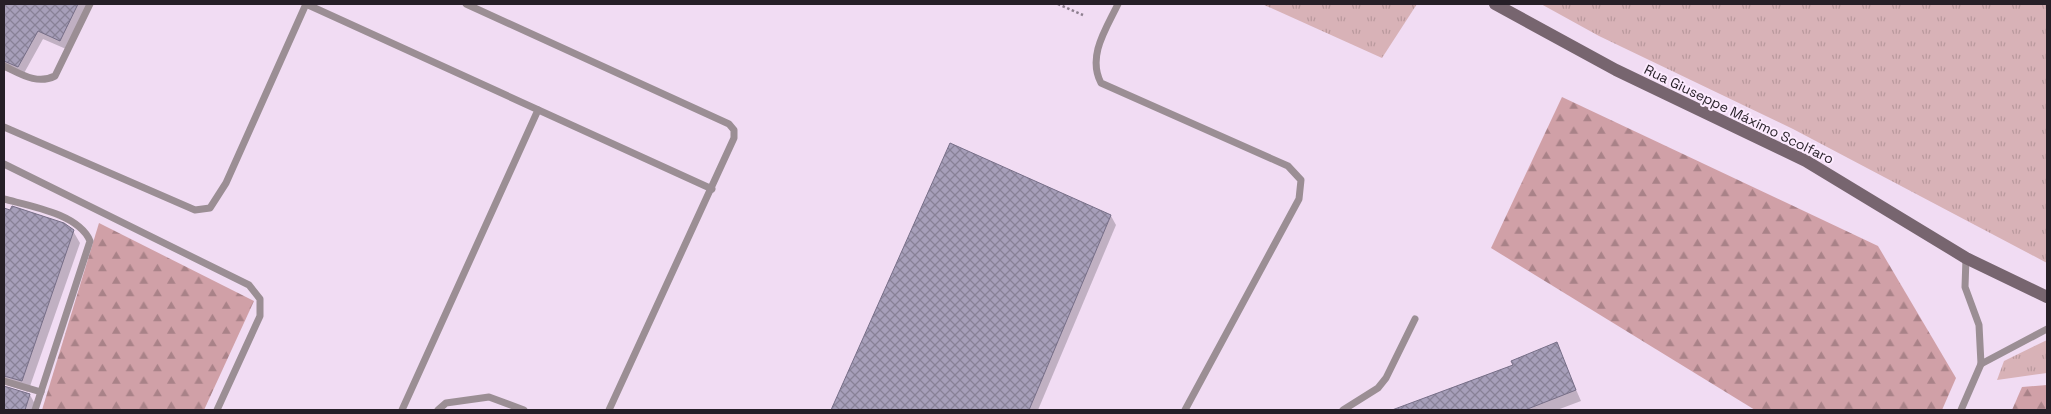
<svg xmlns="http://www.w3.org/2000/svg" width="2051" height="414" font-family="'Space Grotesk',sans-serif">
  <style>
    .grass { fill: url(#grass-tufts) }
    .forest { fill: url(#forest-firs) }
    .shadow { fill: #0003 }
    .building { fill: url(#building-cross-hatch); stroke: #766e87 }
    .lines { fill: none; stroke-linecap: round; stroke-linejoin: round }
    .path { stroke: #8d7f8f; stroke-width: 2.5; stroke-dasharray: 2.5 2.5; stroke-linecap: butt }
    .service { stroke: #9b8e94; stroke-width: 7 }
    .secondary { stroke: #77656f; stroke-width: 12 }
    .labels { text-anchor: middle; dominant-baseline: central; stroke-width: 4; stroke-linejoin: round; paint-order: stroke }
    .street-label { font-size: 14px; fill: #261f27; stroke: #fceafe }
  </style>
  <defs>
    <pattern id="grass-tufts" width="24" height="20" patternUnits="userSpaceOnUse" patternTransform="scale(1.25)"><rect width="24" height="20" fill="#d8b2b7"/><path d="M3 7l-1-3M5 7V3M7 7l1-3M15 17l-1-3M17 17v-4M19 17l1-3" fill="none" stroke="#b9999d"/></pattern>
    <pattern id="forest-firs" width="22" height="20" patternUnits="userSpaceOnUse" patternTransform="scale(1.25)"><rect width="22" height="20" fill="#d0a0a7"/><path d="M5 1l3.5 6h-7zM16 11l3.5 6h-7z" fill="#a98288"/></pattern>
    <pattern id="building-cross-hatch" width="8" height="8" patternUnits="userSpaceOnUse" patternTransform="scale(1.25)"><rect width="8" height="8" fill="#a79fba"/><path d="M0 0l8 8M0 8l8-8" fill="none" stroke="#888197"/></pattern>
  </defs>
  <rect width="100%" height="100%" fill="#f1dcf3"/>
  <!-- grass -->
  <g class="grass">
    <path d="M 1262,4 L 1417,4 L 1382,58 Z"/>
    <path d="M 1541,4 L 2047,4 L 2047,263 L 1793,129 L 1599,36 Z"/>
    <path d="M 2047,340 L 2047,373 L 1997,380 L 2004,361 Z"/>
  </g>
  <!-- forest -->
  <g class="forest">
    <path d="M 1562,97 L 1878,246 L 1956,378 L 1942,410 L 1755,410 L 1491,248 Z"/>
    <path d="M 99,223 L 254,301 L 204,410 L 42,410 Z"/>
    <path d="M 2047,385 L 2047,410 L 2012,410 L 2022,387 Z"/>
  </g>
  <!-- shadow -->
  <g class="shadow">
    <path d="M 4,4 L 87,4 L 66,49 L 43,39 L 23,75 L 4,67 Z"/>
    <path d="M 951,145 L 1111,216 L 1116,225 L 1038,410 L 833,410 Z"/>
    <path d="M 4,209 L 73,231 L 80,243 L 28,392 L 4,384 Z"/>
    <path d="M 1556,344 L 1581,401 L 1557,410 L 1411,410 L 1409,404 L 1514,365 Z"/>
    <path d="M 4,388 L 30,395 L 35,404 L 33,410 L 4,410 Z"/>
  </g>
  <!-- building -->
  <g class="building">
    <path d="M 4,4 L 78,4 L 60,41 L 38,31 L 18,67 L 4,61 Z"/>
    <path d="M 950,143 L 1111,215 L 1029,410 L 831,410 Z"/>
    <path d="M 12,206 L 64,223 L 74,230 L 22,381 L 4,376 L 4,208 L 10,210 Z"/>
    <path d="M 1557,342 L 1576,390 L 1525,410 L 1392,410 L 1513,365 L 1511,361 Z"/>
    <path d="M 4,386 L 30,394 L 25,410 L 4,410 Z"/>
  </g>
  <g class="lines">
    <!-- path -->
    <path class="path" d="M 1058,4 L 1083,15"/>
    <!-- service -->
    <g class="service">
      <path d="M 466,4 L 729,124 L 734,130 L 734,138 L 609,410"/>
      <path d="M 1118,4 C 1106,29 1087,56 1101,83 L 1288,166 L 1301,180 L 1299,199 L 1185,410"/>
      <path d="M 4,66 C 21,74 37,85 55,76 L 90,4"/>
      <path d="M 4,127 L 195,210 L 210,208 L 226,183 L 306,4 L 712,189"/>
      <path d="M 4,164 L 249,285 L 260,299 L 260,316 L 217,410"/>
      <path d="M 4,199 C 30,206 79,214 90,241 L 35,410"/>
      <path d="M 1981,364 L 2047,329"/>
      <path d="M 4,381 L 41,392"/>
      <path d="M 402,410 L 538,110"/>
      <path d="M 438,410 L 446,403 L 489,397 L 524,410"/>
      <path d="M 1343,410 L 1378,388 L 1386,378 L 1415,319"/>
      <path d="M 1961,410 L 1981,364 L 1979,325 L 1965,287 L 1966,258"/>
    </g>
    <!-- secondary -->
    <path class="secondary" d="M 1495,4 L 1616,70 L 1806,161 L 1966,258 L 2047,297"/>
  </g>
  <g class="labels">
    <!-- street labels -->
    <g class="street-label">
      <text transform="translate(1739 114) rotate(26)">Rua Giuseppe Máximo Scolfaro</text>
    </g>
  </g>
  <!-- border -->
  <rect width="2051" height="414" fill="none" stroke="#261f27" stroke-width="10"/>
</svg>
